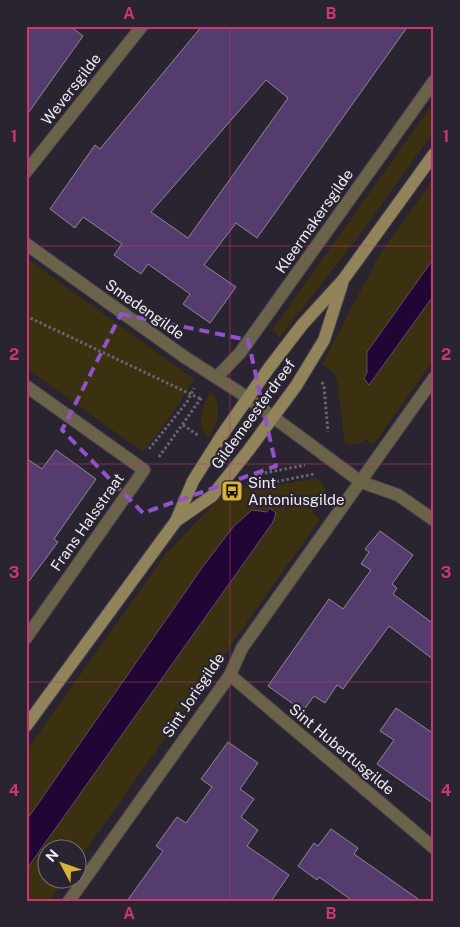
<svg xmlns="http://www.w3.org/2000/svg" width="460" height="927" font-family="'Public Sans',sans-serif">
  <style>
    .green { fill: #3b3110 }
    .water { fill: #210635; stroke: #5f4b6e }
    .building { fill: #553c6e; stroke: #8e8796; fill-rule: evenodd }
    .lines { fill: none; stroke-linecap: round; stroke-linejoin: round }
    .street-casing { stroke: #45404b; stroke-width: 14 }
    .secondary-casing { stroke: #45404b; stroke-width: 14 }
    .path { stroke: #6a6671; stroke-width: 3; stroke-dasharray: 2.5 2.5; stroke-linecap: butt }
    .street { stroke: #6a6249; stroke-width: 12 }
    .secondary { stroke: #91835a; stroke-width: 12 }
    .marked { fill: none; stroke: #9252ca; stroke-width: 4; stroke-dasharray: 10 6; stroke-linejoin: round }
    .grid { fill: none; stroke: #c93872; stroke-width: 1; stroke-opacity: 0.55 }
    .labels { text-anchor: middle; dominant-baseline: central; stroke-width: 4.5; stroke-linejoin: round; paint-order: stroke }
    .street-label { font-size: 15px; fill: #efebf4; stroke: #292430 }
    .poi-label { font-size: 15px; fill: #efebf4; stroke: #292430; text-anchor: start }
    .neatline { fill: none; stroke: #c93872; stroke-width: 2 }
    .grid-label { font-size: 16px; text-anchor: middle; font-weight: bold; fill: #c93872 }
  </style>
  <rect width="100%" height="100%" fill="#292430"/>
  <!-- green -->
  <g class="green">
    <path d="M 434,102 L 434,131 L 364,229 L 280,337 L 272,330 Z"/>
    <path d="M 434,178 L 434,258 L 368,351 L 367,373 L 370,384 L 434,295 L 434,359 L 373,445 L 366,439 C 359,445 354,445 345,443 L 337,381 L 334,373 L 322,364 L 380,254 Z"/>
    <path d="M 26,258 L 194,379 L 177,407 L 143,452 L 26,368 Z"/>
    <path d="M 211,391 C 223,407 218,421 209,438 C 194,427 203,404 211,391 Z"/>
    <path d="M 315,478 C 334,489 322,500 313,513 L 320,519 L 78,861 L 78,850 L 48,850 L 48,880 L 65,880 L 49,901 L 26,901 L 26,870 L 273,522 L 274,516 L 270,508 L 204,565 L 26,821 L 26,751 L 166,554 L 235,481 L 245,488 L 259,489 Z"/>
  </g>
  <!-- water -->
  <g class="water">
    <path d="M 434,258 L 434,295 L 369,385 L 364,378 L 367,373 L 367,352 Z"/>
    <path d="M 270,508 L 276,513 L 273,522 L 26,870 L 26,821 L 204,565 L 234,526 L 252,510 L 267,512 Z"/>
  </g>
  <!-- building -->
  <g class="building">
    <path d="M 26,26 L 70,26 L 83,36 L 26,116 Z"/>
    <path d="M 202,26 L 408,26 L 257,238 L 236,223 L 204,265 L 236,287 L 210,323 L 183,304 L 190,294 L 148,264 L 141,274 L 114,255 L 122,244 L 83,217 L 75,228 L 50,209 L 95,145 L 100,149 ZM 266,80 L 288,98 L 188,238 L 151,212 Z"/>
    <path d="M 56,450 L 96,479 L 54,539 L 58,542 L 26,585 L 26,458 L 42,469 Z"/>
    <path d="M 380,531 L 413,555 L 392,584 L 397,588 L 393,594 L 434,624 L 434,660 L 389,626 L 343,689 L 337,685 L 325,703 L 314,696 L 303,711 L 268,686 L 329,599 L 343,609 L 371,570 L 361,564 L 369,552 L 365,549 Z"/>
    <path d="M 396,708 L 434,734 L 434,804 L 377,764 L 394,740 L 380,731 Z"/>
    <path d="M 228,742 L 258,763 L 240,789 L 254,799 L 241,817 L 258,830 L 247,846 L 289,875 L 271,901 L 127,901 L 163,851 L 156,846 L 177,817 L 186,823 L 212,787 L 201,779 Z"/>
    <path d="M 331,829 L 358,848 L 354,854 L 421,901 L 353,901 L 319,877 L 317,880 L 298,866 L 314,843 L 318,846 Z"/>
  </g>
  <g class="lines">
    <!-- street casing -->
    <g class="street-casing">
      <g id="street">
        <path d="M 26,172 L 142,26"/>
        <path d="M 26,244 L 186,358 L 239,392 L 361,482 L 398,495 L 434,520"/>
        <path d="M 217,377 L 240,353 L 434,81"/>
        <path d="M 26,386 L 144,470 L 26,638"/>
        <path d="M 230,675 L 434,848"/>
        <path d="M 69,901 L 230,675 L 242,648 L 434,378"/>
      </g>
    </g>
    <!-- secondary casing -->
    <g class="secondary-casing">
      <g id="secondary">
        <path d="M 176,521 L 212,496 L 248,451 L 296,386 L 324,340 L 342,284"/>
        <path d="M 26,726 L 176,521 L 193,481 L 222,435 L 269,368 L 302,325 L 343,280 L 434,154"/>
      </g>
    </g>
    <!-- path -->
    <g class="path">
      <path d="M 26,316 L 201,399"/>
      <path d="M 322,382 L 324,387 L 328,432"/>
      <path d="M 183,425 L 199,436"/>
      <path d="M 149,449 L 187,402 L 194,388"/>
      <path d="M 159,457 L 202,397"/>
      <path d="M 255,475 L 305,465"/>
      <path d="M 247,484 L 260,485 L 314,474"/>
    </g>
    <!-- street -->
    <use href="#street" class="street"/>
    <!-- secondary -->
    <use href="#secondary" class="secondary"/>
  </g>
  <!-- marked area -->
  <path class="marked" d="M 121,314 L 248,340 L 276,466 L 143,513 L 62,430 Z"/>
  <!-- grid -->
  <path class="grid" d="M 230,26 L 230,901M 26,246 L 434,246M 26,464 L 434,464M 26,682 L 434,682"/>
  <!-- icons -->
  <defs>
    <g id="bus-square" transform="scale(1.125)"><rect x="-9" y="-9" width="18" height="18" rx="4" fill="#d9b334" stroke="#292430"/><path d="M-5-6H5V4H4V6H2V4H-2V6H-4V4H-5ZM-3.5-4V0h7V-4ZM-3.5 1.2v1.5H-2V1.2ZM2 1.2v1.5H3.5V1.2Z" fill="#111"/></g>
  </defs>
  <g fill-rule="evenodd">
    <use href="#bus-square" x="232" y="491"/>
  </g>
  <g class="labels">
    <!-- street labels -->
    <g class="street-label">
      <text transform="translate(71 89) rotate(-52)">Weversgilde</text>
      <text transform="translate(314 221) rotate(-55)">Kleermakersgilde</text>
      <text transform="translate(145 309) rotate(35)">Smedengilde</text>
      <text transform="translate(253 414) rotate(-54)">Gildemeesterdreef</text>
      <text transform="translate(87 522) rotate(-55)">Frans Halsstraat</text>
      <text transform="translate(193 695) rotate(-56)">Sint Jorisgilde</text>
      <text transform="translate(342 749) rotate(40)">Sint Hubertusgilde</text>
    </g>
    <!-- poi labels -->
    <g class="poi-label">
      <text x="248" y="482">Sint<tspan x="248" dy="17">Antoniusgilde</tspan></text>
    </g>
  </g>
  <!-- border -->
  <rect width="460" height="927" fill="none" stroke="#292430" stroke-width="55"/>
  <!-- north arrow -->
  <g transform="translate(62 864) rotate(311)"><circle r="24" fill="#292430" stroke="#78747e"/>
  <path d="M0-4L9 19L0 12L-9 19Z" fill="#d9b334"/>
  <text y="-8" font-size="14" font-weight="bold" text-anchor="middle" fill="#efebf4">N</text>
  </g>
  <rect x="28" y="28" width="404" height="872" class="neatline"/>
  <g class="grid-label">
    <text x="129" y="19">A</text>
    <text x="331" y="19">B</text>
    <text x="14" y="142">1</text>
    <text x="446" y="142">1</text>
    <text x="14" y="360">2</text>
    <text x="446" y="360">2</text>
    <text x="14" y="578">3</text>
    <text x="446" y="578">3</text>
    <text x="14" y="796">4</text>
    <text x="446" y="796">4</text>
    <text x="129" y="919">A</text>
    <text x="331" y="919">B</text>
  </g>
</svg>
